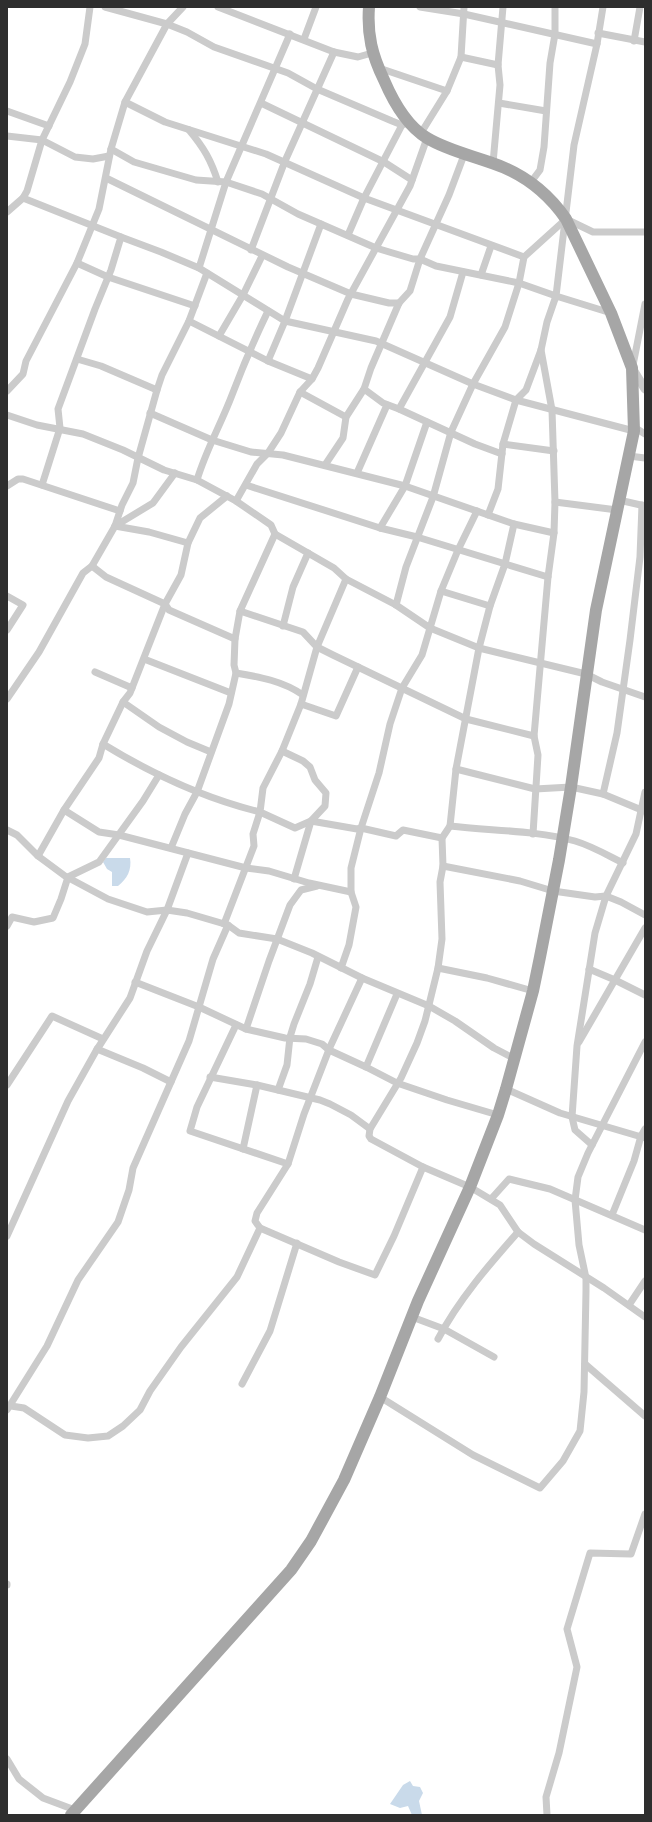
<svg xmlns="http://www.w3.org/2000/svg" width="652" height="1822" font-family="'Exo 2',sans-serif">
  <style>
    .water { fill: #c9daea }
    .lines { fill: none; stroke-linecap: round; stroke-linejoin: round }
    .minor { stroke: #cbcbcb; stroke-width: 7 }
    .tertiary { stroke: #cbcbcb; stroke-width: 9 }
    .primary { stroke: #a6a6a6; stroke-width: 12 }
  </style>
  <rect width="100%" height="100%" fill="#fff"/>
  <!-- water -->
  <g class="water">
    <path d="M 106,858 L 130,858 C 132,870 127,879 118,886 L 112,886 L 112,872 L 107,869 L 103,862 Z"/>
    <path d="M 410,1781 L 413,1786 L 420,1787 L 423,1793 L 419,1801 L 422,1815 L 412,1815 L 408,1806 L 400,1808 L 390,1804 L 403,1785 Z"/>
  </g>
  <g class="lines">
    <!-- minor -->
    <g class="minor">
      <path d="M 105,7 L 167,24 L 187,32 L 214,47 L 288,73 L 317,89 L 392,121 L 402,125 L 409,122"/>
      <path d="M 218,7 L 334,52 L 358,57 L 372,53"/>
      <path d="M 420,7 L 464,14 L 597,44"/>
      <path d="M 598,33 L 645,42"/>
      <path d="M 304,39 L 316,7"/>
      <path d="M 634,41 L 640,7"/>
      <path d="M 461,57 L 498,65"/>
      <path d="M 379,68 L 447,91"/>
      <path d="M 125,102 L 165,122 L 266,154 L 364,198 L 524,257"/>
      <path d="M 261,103 L 384,162 L 412,180"/>
      <path d="M 499,103 L 546,111"/>
      <path d="M 7,111 L 49,126"/>
      <path d="M 189,130 C 204,148 211,160 218,182"/>
      <path d="M 421,133 L 447,91 L 461,57 L 464,7"/>
      <path d="M 7,136 L 42,140 L 75,157 L 93,159 L 109,156"/>
      <path d="M 111,149 L 134,162 L 196,180 L 226,182 L 262,194 L 298,214 L 376,248 L 413,259 L 420,259 L 436,266 L 519,283 L 556,296 L 574,145 L 597,44 L 603,7"/>
      <path d="M 493,163 L 500,85 L 498,65 L 503,7"/>
      <path d="M 106,178 L 288,267 L 351,294 L 389,303 L 399,303"/>
      <path d="M 531,182 L 540,170 L 544,147 L 550,63 L 555,34 L 555,7"/>
      <path d="M 23,198 L 121,237 L 111,270 L 95,309 L 58,409 L 60,428 L 42,485"/>
      <path d="M 7,212 L 23,198 L 27,191 L 42,140 L 70,82 L 85,44 L 90,7"/>
      <path d="M 348,235 L 364,198 L 402,125"/>
      <path d="M 121,237 L 161,252 L 199,268 L 285,321 L 376,341 L 473,384 L 516,400 L 634,431"/>
      <path d="M 251,250 L 285,161 L 334,52"/>
      <path d="M 77,263 L 108,277 L 195,306"/>
      <path d="M 199,268 L 226,182 L 290,34"/>
      <path d="M 481,275 L 491,246"/>
      <path d="M 189,321 L 268,361 L 312,379"/>
      <path d="M 219,336 L 243,295 L 262,256"/>
      <path d="M 77,359 L 101,366 L 157,390"/>
      <path d="M 268,361 L 285,321 L 321,224"/>
      <path d="M 633,365 L 645,304"/>
      <path d="M 364,389 L 383,403 L 399,409 L 475,444 L 502,454"/>
      <path d="M 7,391 L 23,374 L 26,361 L 77,263 L 99,209 L 111,149 L 125,102 L 167,24 L 183,7"/>
      <path d="M 300,392 L 346,417"/>
      <path d="M 399,409 L 450,317 L 463,272"/>
      <path d="M 150,413 L 212,440 L 251,452 L 283,455 L 405,486 L 514,524 L 554,533"/>
      <path d="M 7,415 L 37,425 L 83,434 L 123,450 L 164,470 L 197,480 L 236,501 L 271,525 L 275,534 L 334,568 L 346,579 L 396,605 L 430,628 L 479,648 L 586,674 L 602,682 L 645,697"/>
      <path d="M 634,427 L 645,434"/>
      <path d="M 503,444 L 554,451"/>
      <path d="M 629,456 L 645,458"/>
      <path d="M 325,465 L 343,438 L 346,417 L 364,389 L 371,368 L 399,303 L 410,291 L 420,259 L 449,195 L 464,155"/>
      <path d="M 357,473 L 387,405"/>
      <path d="M 197,480 C 206,450 221,424 232,395 C 243,366 255,338 268,311"/>
      <path d="M 246,485 L 380,528 L 417,537 L 548,577"/>
      <path d="M 7,486 L 18,479 L 23,479 L 120,511"/>
      <path d="M 619,500 L 645,506"/>
      <path d="M 236,501 L 257,464 L 268,453 L 281,433 L 300,392 L 312,379 L 318,368 L 348,299 L 410,186 L 427,138"/>
      <path d="M 555,502 L 617,510"/>
      <path d="M 488,515 L 498,489 L 503,444 L 516,400 L 526,390 L 541,350 L 547,322 L 556,296 L 611,313"/>
      <path d="M 514,524 L 505,564 L 490,606 L 479,648 L 456,769 L 450,826 L 442,838 L 443,866 L 440,882 L 442,939 L 438,968 L 425,1021 L 417,1043 L 401,1078 L 370,1129 L 369,1136 L 371,1139 L 423,1167 L 470,1187 L 500,1205 L 518,1232 L 534,1244 L 604,1288 L 645,1317"/>
      <path d="M 115,526 L 153,503 L 175,473"/>
      <path d="M 115,526 L 149,532 L 188,543"/>
      <path d="M 380,528 L 405,486 L 427,422"/>
      <path d="M 92,566 L 106,577 L 165,604 L 169,610 L 235,639"/>
      <path d="M 346,579 L 317,647 L 301,704 L 282,751 L 263,788 L 260,812 L 295,828 L 311,821 L 357,829 L 361,828 L 396,836 L 403,830 L 442,838"/>
      <path d="M 441,591 L 490,606"/>
      <path d="M 7,596 L 23,605 L 7,630"/>
      <path d="M 396,605 L 406,567 L 433,497 L 451,432 L 473,384 L 505,327 L 519,283 L 524,257 L 566,219 L 593,232 L 645,232"/>
      <path d="M 240,611 L 303,632 L 317,647 L 333,655 L 466,719 L 534,736"/>
      <path d="M 283,626 L 293,587 L 308,553"/>
      <path d="M 144,659 L 231,693"/>
      <path d="M 95,672 L 132,688"/>
      <path d="M 236,673 C 260,677 283,681 303,695"/>
      <path d="M 7,699 L 39,652 L 83,573 L 92,566 L 115,526 L 122,505 L 133,483 L 138,458 L 157,390 L 162,375 L 189,321 L 207,273"/>
      <path d="M 123,702 L 159,727 L 187,742 L 211,752"/>
      <path d="M 301,704 L 336,716 L 358,667"/>
      <path d="M 103,744 C 152,774 203,798 260,812 L 253,834 L 254,846 L 224,924"/>
      <path d="M 282,751 L 303,761 L 310,767 L 315,780 L 326,793 L 325,806 L 311,821 L 294,879"/>
      <path d="M 456,769 L 535,789 L 571,787 L 603,794 L 644,811"/>
      <path d="M 603,794 L 617,733 L 630,640 L 640,557 L 642,505"/>
      <path d="M 64,810 L 99,832 L 119,835 L 246,868 L 269,871 L 309,883 L 351,892"/>
      <path d="M 450,826 C 491,831 535,830 575,841 C 592,846 607,855 623,863"/>
      <path d="M 7,830 L 17,835 L 38,856 L 65,876 L 108,899 L 147,912 L 167,910 L 187,913 L 228,925 L 239,933 L 277,939 L 312,953 L 362,978 L 429,1006 L 455,1021 L 494,1048 L 515,1059"/>
      <path d="M 533,834 L 538,755 L 534,736 L 548,577 L 554,533 L 555,502 L 552,410 L 541,350"/>
      <path d="M 171,848 L 185,814 L 197,792 L 229,704 L 236,673 L 234,665 L 235,639 L 240,611 L 275,534"/>
      <path d="M 38,856 L 64,810 L 99,758 L 103,744 L 123,702 L 130,693 L 165,604 L 181,575 L 188,543 L 200,518 L 227,496"/>
      <path d="M 443,866 L 520,881 L 553,891 L 595,897 L 606,896 L 621,902 L 645,915"/>
      <path d="M 7,926 L 12,917 L 34,922 L 53,918 L 61,899 L 68,877 L 99,862 L 143,801 L 159,775"/>
      <path d="M 341,968 L 349,945 L 356,907 L 351,892 L 351,868 L 361,828 L 379,773 L 390,724 L 402,688 L 422,655 L 441,591 L 458,550 L 477,511"/>
      <path d="M 438,968 L 487,978 L 533,991"/>
      <path d="M 589,969 L 615,980 L 645,995"/>
      <path d="M 135,982 L 199,1007 L 246,1029 L 285,1038 L 306,1039 L 322,1044 L 329,1050 L 366,1067 L 397,1083 L 447,1100 L 498,1115"/>
      <path d="M 236,1025 L 197,1107 L 190,1131 L 288,1164"/>
      <path d="M 246,1029 L 269,961 L 290,905 L 301,890 L 317,886"/>
      <path d="M 579,1042 L 645,928"/>
      <path d="M 97,1049 L 143,1068 L 171,1082"/>
      <path d="M 366,1067 L 397,994"/>
      <path d="M 210,1077 L 257,1085 L 320,1100 L 330,1104 L 351,1115 L 370,1129"/>
      <path d="M 7,1085 L 52,1016 L 103,1039"/>
      <path d="M 506,1089 L 560,1113 L 645,1138"/>
      <path d="M 278,1090 L 287,1065 L 290,1037 L 294,1024 L 310,984 L 318,957"/>
      <path d="M 592,1145 L 575,1130 L 572,1117 L 577,1046 L 595,933 L 606,896 L 636,834 L 645,792"/>
      <path d="M 243,1149 L 257,1085"/>
      <path d="M 491,1199 L 509,1179 L 550,1189 L 645,1230"/>
      <path d="M 612,1215 L 634,1161 L 641,1136 L 645,1129"/>
      <path d="M 260,1228 L 339,1262 L 375,1275 L 394,1236 L 423,1167"/>
      <path d="M 7,1236 L 68,1101 L 96,1051 L 130,998 L 147,951 L 167,910 L 188,853"/>
      <path d="M 629,1305 L 645,1281"/>
      <path d="M 412,1317 L 444,1329 L 494,1357"/>
      <path d="M 438,1339 C 459,1299 489,1265 518,1232"/>
      <path d="M 585,1364 L 645,1416"/>
      <path d="M 242,1384 L 270,1331 L 297,1243"/>
      <path d="M 380,1397 L 473,1455 L 540,1488 L 563,1461 L 580,1431 L 584,1392 L 586,1291 L 586,1278 L 579,1245 L 575,1200 L 578,1177 L 588,1153 L 645,1042"/>
      <path d="M 11,1406 L 24,1408 L 65,1435 L 88,1438 L 108,1436 L 123,1426 L 140,1410 L 150,1391 L 181,1347 L 237,1277 L 260,1228 L 255,1221 L 257,1213 L 288,1164 L 304,1114 L 330,1047 L 362,978"/>
      <path d="M 7,1410 L 47,1346 L 78,1280 L 118,1222 L 129,1190 L 133,1168 L 189,1041 L 213,959 L 228,925"/>
      <path d="M 7,1584 L 7,1585"/>
      <path d="M 7,1759 L 19,1779 L 43,1798 L 75,1810"/>
      <path d="M 547,1815 L 546,1797 L 559,1753 L 577,1667 L 567,1629 L 590,1553 L 631,1554 L 645,1514"/>
    </g>
    <!-- tertiary -->
    <path class="tertiary" d="M 632,368 L 645,389"/>
    <!-- primary -->
    <path class="primary" d="M 71,1815 L 291,1570 L 311,1541 L 344,1480 L 380,1397 L 418,1301 L 470,1187 L 498,1115 L 506,1089 L 533,991 L 540,957 L 559,860 L 571,787 L 596,610 L 634,431 L 632,368 L 611,313 L 566,219 C 548,193 522,173 492,163 C 470,155 447,150 427,138 C 407,126 393,101 384,80 C 372,55 367,35 369,7"/>
  </g>
  <!-- border -->
  <rect width="652" height="1822" fill="none" stroke="#2e2e2e" stroke-width="16"/>
</svg>
